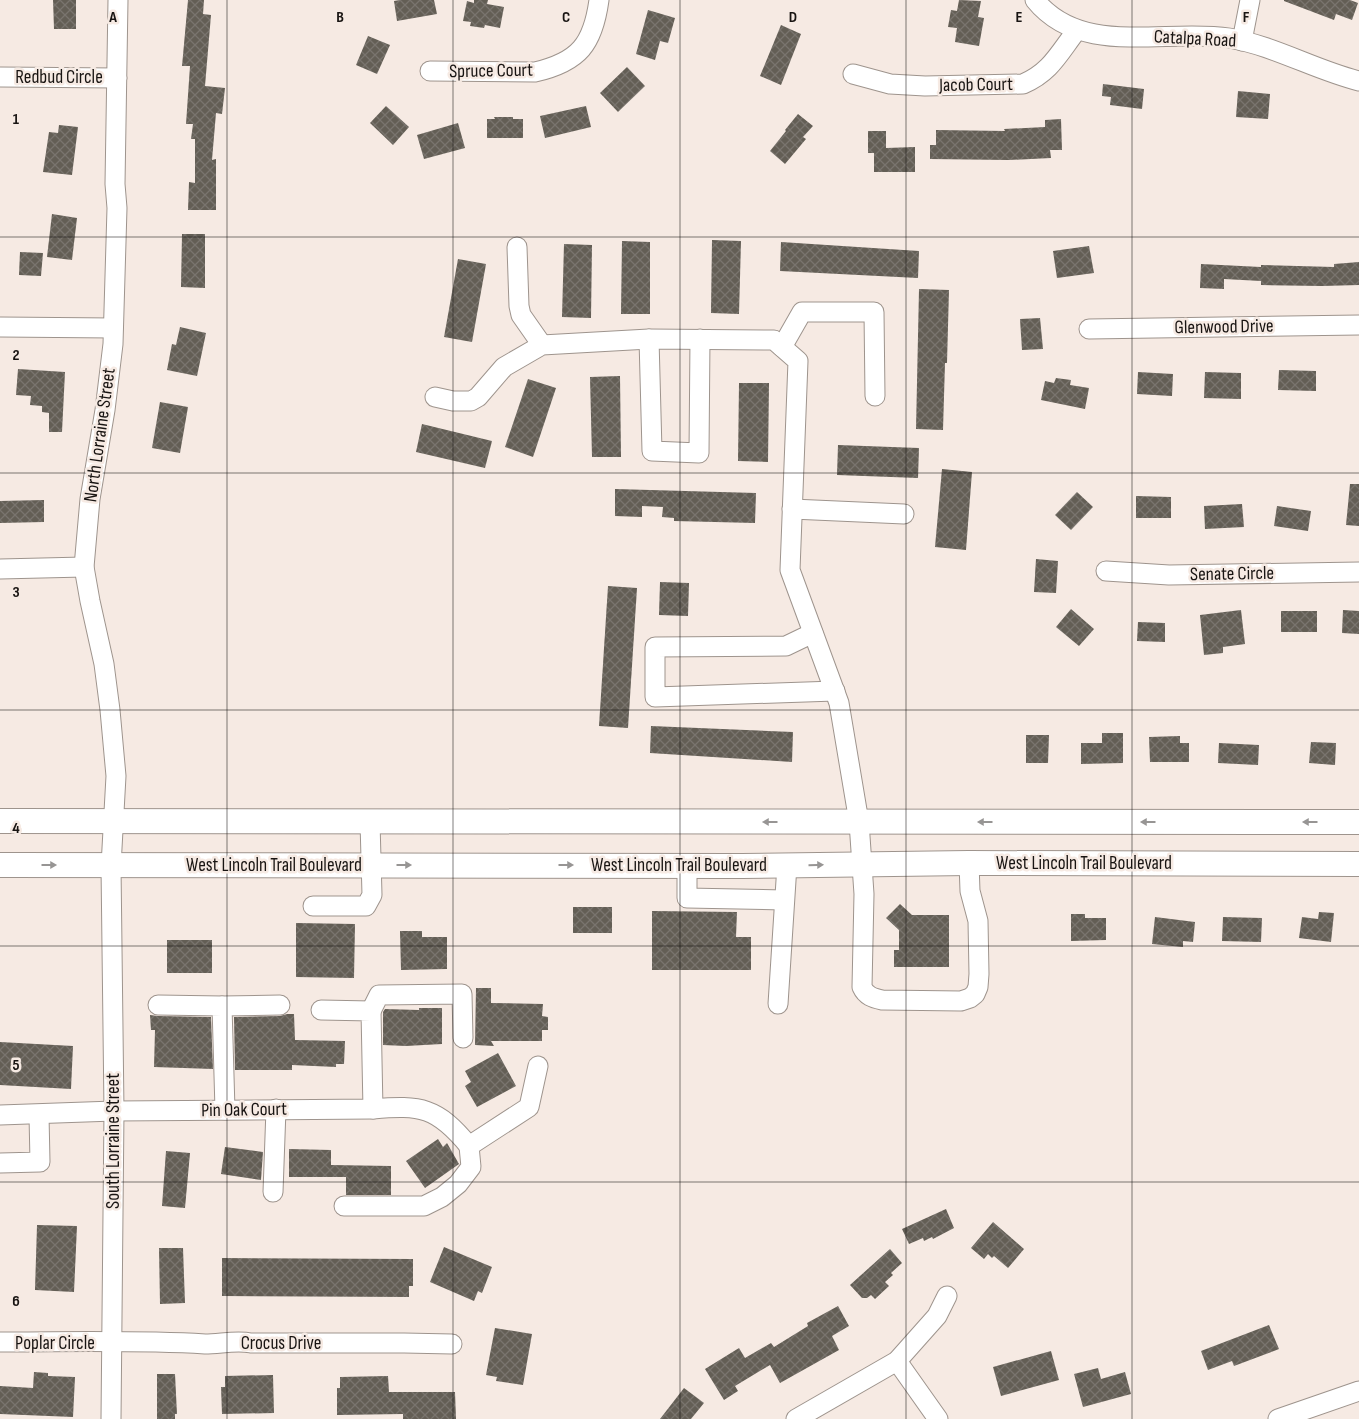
<svg xmlns="http://www.w3.org/2000/svg" width="1359" height="1419" font-family="'Sofia Sans Condensed',sans-serif">
  <style>
    .building { fill: url(#building-cross-hatch) }
    .lines { fill: none; stroke-linecap: round; stroke-linejoin: round }
    .minor-casing { stroke: #9e948d; stroke-width: 21 }
    .major-casing { stroke: #9e948d; stroke-width: 26 }
    .minor { stroke: #fff; stroke-width: 19 }
    .major { stroke: #fff; stroke-width: 24 }
    .oneway { fill: #979594 }
    .grid { fill: none; stroke: #181412; stroke-width: 1; stroke-opacity: 0.55 }
    .labels { text-anchor: middle; dominant-baseline: central; stroke-width: 5; stroke-linejoin: round; paint-order: stroke }
    .street-label { font-size: 19px; fill: #181412; stroke: #f6eae3 }
    .grid-label { font-size: 16px; text-anchor: middle; font-weight: bold; fill: #181412; stroke: #f6eae3; stroke-width: 5; stroke-linejoin: round; paint-order: stroke }
  </style>
  <defs>
    <pattern id="building-cross-hatch" width="8" height="8" patternUnits="userSpaceOnUse" patternTransform="scale(1.25)"><rect width="8" height="8" fill="#635e55"/><path d="M0 0l8 8M0 8l8-8" fill="none" stroke="#79746e"/></pattern>
  </defs>
  <rect width="100%" height="100%" fill="#f6eae3"/>
  <!-- building -->
  <g class="building">
    <path d="M 53,0 L 76,0 L 76,29 L 54,29 Z"/>
    <path d="M 188,0 L 204,0 L 203,14 L 211,15 L 205,86 L 225,88 L 222,114 L 216,113 L 212,160 L 216,159 L 216,210 L 188,210 L 189,182 L 195,183 L 195,139 L 191,139 L 193,124 L 186,124 L 190,66 L 182,66 Z"/>
    <path d="M 400,0 L 434,0 L 437,14 L 397,21 L 394,1 Z"/>
    <path d="M 474,0 L 488,0 L 487,4 L 504,7 L 500,28 L 485,25 L 484,28 L 470,26 L 471,22 L 463,21 L 467,1 L 474,3 Z"/>
    <path d="M 959,0 L 981,1 L 978,17 L 984,18 L 979,46 L 955,42 L 957,28 L 948,27 L 951,10 L 957,11 Z"/>
    <path d="M 1284,0 L 1350,0 L 1358,3 L 1352,20 L 1336,14 L 1334,20 L 1284,1 Z"/>
    <path d="M 648,10 L 675,18 L 668,43 L 660,41 L 655,60 L 636,54 Z"/>
    <path d="M 781,25 L 801,34 L 781,85 L 760,76 Z"/>
    <path d="M 368,36 L 390,45 L 377,74 L 356,65 Z"/>
    <path d="M 627,67 L 645,86 L 618,112 L 600,93 Z"/>
    <path d="M 1103,84 L 1144,89 L 1142,109 L 1110,105 L 1111,97 L 1102,96 Z"/>
    <path d="M 1238,91 L 1270,94 L 1268,119 L 1236,117 Z"/>
    <path d="M 386,106 L 409,127 L 393,145 L 370,123 Z"/>
    <path d="M 586,106 L 591,127 L 545,138 L 540,116 Z"/>
    <path d="M 798,114 L 813,126 L 803,137 L 806,139 L 785,164 L 770,151 L 786,131 L 785,130 Z"/>
    <path d="M 494,117 L 513,117 L 513,119 L 523,119 L 523,138 L 487,138 L 487,119 L 495,119 Z"/>
    <path d="M 1061,119 L 1062,150 L 1050,150 L 1051,158 L 1009,160 L 930,159 L 930,145 L 936,145 L 936,130 L 1005,131 L 1004,129 L 1045,127 L 1045,120 Z"/>
    <path d="M 458,123 L 465,148 L 424,159 L 417,135 Z"/>
    <path d="M 59,125 L 78,127 L 72,175 L 43,172 L 49,132 L 58,133 Z"/>
    <path d="M 868,131 L 886,131 L 886,148 L 915,147 L 915,172 L 874,172 L 874,153 L 868,153 Z"/>
    <path d="M 52,214 L 77,218 L 72,260 L 47,257 Z"/>
    <path d="M 182,234 L 205,234 L 205,288 L 181,287 Z"/>
    <path d="M 712,240 L 741,241 L 739,314 L 711,313 Z"/>
    <path d="M 622,241 L 650,242 L 650,314 L 621,314 Z"/>
    <path d="M 781,242 L 919,251 L 918,278 L 780,271 Z"/>
    <path d="M 564,244 L 592,245 L 591,318 L 562,317 Z"/>
    <path d="M 1089,246 L 1094,273 L 1057,278 L 1053,251 Z"/>
    <path d="M 20,252 L 43,253 L 41,276 L 19,275 Z"/>
    <path d="M 458,259 L 486,264 L 472,342 L 444,337 Z"/>
    <path d="M 1359,262 L 1359,285 L 1322,286 L 1261,285 L 1261,281 L 1224,279 L 1224,289 L 1200,288 L 1201,264 L 1261,267 L 1261,265 L 1334,267 L 1334,264 Z"/>
    <path d="M 919,289 L 949,290 L 947,363 L 945,363 L 943,430 L 916,429 Z"/>
    <path d="M 1040,318 L 1043,349 L 1022,350 L 1020,319 Z"/>
    <path d="M 180,327 L 206,333 L 197,376 L 167,370 L 172,344 L 176,345 Z"/>
    <path d="M 18,369 L 65,372 L 62,432 L 49,432 L 49,413 L 42,412 L 42,406 L 30,405 L 31,396 L 16,395 Z"/>
    <path d="M 1279,370 L 1316,371 L 1316,391 L 1278,390 Z"/>
    <path d="M 1138,372 L 1173,374 L 1172,396 L 1137,394 Z"/>
    <path d="M 1205,372 L 1241,373 L 1241,399 L 1204,398 Z"/>
    <path d="M 620,376 L 621,457 L 592,457 L 590,377 Z"/>
    <path d="M 1056,378 L 1071,380 L 1070,385 L 1089,388 L 1085,409 L 1041,400 L 1045,381 L 1054,383 Z"/>
    <path d="M 528,379 L 556,388 L 533,457 L 505,447 Z"/>
    <path d="M 739,383 L 769,383 L 768,462 L 738,461 Z"/>
    <path d="M 160,402 L 188,407 L 180,453 L 152,448 Z"/>
    <path d="M 422,424 L 492,441 L 485,468 L 416,452 Z"/>
    <path d="M 838,445 L 919,448 L 918,478 L 837,475 Z"/>
    <path d="M 942,469 L 972,472 L 966,550 L 935,547 Z"/>
    <path d="M 1350,484 L 1359,484 L 1359,526 L 1346,525 Z"/>
    <path d="M 615,489 L 756,493 L 755,523 L 674,521 L 674,518 L 662,517 L 663,507 L 642,506 L 642,517 L 615,516 Z"/>
    <path d="M 1077,492 L 1093,507 L 1071,530 L 1055,515 Z"/>
    <path d="M 1136,496 L 1171,497 L 1171,518 L 1136,518 Z"/>
    <path d="M 44,500 L 44,522 L 0,523 L 0,501 Z"/>
    <path d="M 1242,504 L 1244,527 L 1205,529 L 1204,506 Z"/>
    <path d="M 1277,506 L 1311,511 L 1308,531 L 1274,526 Z"/>
    <path d="M 1036,559 L 1058,561 L 1056,593 L 1034,592 Z"/>
    <path d="M 660,582 L 689,583 L 688,616 L 659,615 Z"/>
    <path d="M 608,586 L 637,588 L 628,728 L 599,726 Z"/>
    <path d="M 1071,609 L 1094,629 L 1079,646 L 1056,627 Z"/>
    <path d="M 1241,610 L 1245,644 L 1223,647 L 1223,653 L 1204,655 L 1200,615 Z"/>
    <path d="M 1343,610 L 1359,611 L 1359,634 L 1342,633 Z"/>
    <rect x="1281" y="611" width="36" height="21"/>
    <path d="M 1138,622 L 1165,623 L 1165,642 L 1137,641 Z"/>
    <path d="M 651,726 L 793,732 L 792,762 L 650,753 Z"/>
    <path d="M 1102,733 L 1123,733 L 1123,763 L 1081,764 L 1081,743 L 1102,743 Z"/>
    <path d="M 1026,735 L 1049,735 L 1048,763 L 1026,763 Z"/>
    <path d="M 1180,736 L 1180,743 L 1189,743 L 1189,762 L 1150,762 L 1149,737 Z"/>
    <path d="M 1311,742 L 1336,743 L 1335,765 L 1309,763 Z"/>
    <path d="M 1219,743 L 1259,745 L 1258,765 L 1218,763 Z"/>
    <path d="M 900,904 L 912,915 L 949,915 L 949,967 L 894,967 L 894,950 L 899,950 L 899,930 L 886,918 Z"/>
    <rect x="573" y="907" width="39" height="26"/>
    <path d="M 652,911 L 737,912 L 736,937 L 751,937 L 751,970 L 652,970 Z"/>
    <path d="M 1319,912 L 1334,913 L 1331,942 L 1299,938 L 1302,917 L 1318,919 Z"/>
    <path d="M 1071,914 L 1085,914 L 1085,918 L 1106,918 L 1106,940 L 1071,941 Z"/>
    <path d="M 1155,917 L 1195,922 L 1193,942 L 1183,941 L 1183,947 L 1152,944 Z"/>
    <path d="M 1223,917 L 1262,918 L 1261,942 L 1222,941 Z"/>
    <path d="M 296,923 L 355,924 L 354,978 L 296,977 Z"/>
    <path d="M 400,931 L 422,931 L 422,937 L 447,937 L 447,969 L 401,970 Z"/>
    <rect x="167" y="940" width="45" height="33"/>
    <path d="M 476,988 L 491,988 L 491,1003 L 543,1004 L 542,1016 L 548,1017 L 548,1030 L 542,1030 L 542,1041 L 491,1041 L 494,1046 L 475,1045 Z"/>
    <path d="M 419,1008 L 442,1008 L 442,1044 L 406,1046 L 383,1045 L 383,1012 L 385,1009 L 419,1010 Z"/>
    <path d="M 287,1014 L 294,1014 L 295,1040 L 345,1041 L 344,1064 L 336,1064 L 336,1067 L 292,1065 L 292,1070 L 235,1070 L 234,1017 L 280,1016 Z"/>
    <path d="M 150,1015 L 158,1016 L 211,1017 L 213,1069 L 154,1067 L 155,1030 L 151,1030 Z"/>
    <path d="M 0,1042 L 73,1046 L 71,1089 L 0,1085 Z"/>
    <path d="M 498,1053 L 516,1086 L 477,1107 L 465,1086 L 471,1082 L 465,1071 Z"/>
    <path d="M 438,1139 L 443,1147 L 447,1143 L 459,1164 L 425,1188 L 406,1161 Z"/>
    <path d="M 225,1147 L 263,1152 L 261,1180 L 221,1174 Z"/>
    <path d="M 289,1149 L 331,1150 L 331,1165 L 391,1166 L 391,1195 L 346,1195 L 346,1177 L 289,1177 Z"/>
    <path d="M 166,1151 L 190,1153 L 185,1208 L 162,1206 Z"/>
    <path d="M 946,1209 L 954,1228 L 933,1239 L 932,1237 L 924,1241 L 923,1238 L 909,1244 L 902,1229 Z"/>
    <path d="M 993,1222 L 1024,1249 L 1008,1268 L 994,1256 L 992,1258 L 988,1254 L 984,1259 L 971,1248 Z"/>
    <path d="M 37,1225 L 77,1226 L 74,1292 L 35,1290 Z"/>
    <path d="M 444,1247 L 492,1267 L 482,1293 L 478,1291 L 474,1301 L 430,1282 Z"/>
    <path d="M 159,1248 L 183,1248 L 185,1303 L 160,1304 Z"/>
    <path d="M 890,1249 L 902,1263 L 891,1273 L 893,1275 L 885,1282 L 889,1286 L 875,1299 L 871,1295 L 867,1298 L 862,1298 L 850,1285 Z"/>
    <path d="M 222,1258 L 413,1259 L 413,1286 L 409,1286 L 409,1297 L 222,1296 Z"/>
    <path d="M 838,1306 L 849,1326 L 832,1336 L 839,1350 L 780,1383 L 770,1365 L 735,1386 L 738,1391 L 724,1400 L 705,1369 L 739,1348 L 745,1358 L 771,1343 L 774,1347 L 808,1326 L 807,1323 Z"/>
    <path d="M 1269,1325 L 1279,1349 L 1234,1366 L 1232,1361 L 1208,1370 L 1201,1351 Z"/>
    <path d="M 495,1328 L 532,1334 L 523,1385 L 496,1381 L 497,1377 L 486,1375 Z"/>
    <path d="M 1051,1351 L 1059,1380 L 1001,1396 L 993,1367 Z"/>
    <path d="M 1098,1368 L 1101,1379 L 1125,1372 L 1131,1394 L 1083,1407 L 1074,1374 Z"/>
    <path d="M 34,1372 L 48,1373 L 48,1376 L 75,1377 L 73,1417 L 0,1414 L 0,1386 L 33,1388 Z"/>
    <path d="M 157,1374 L 175,1374 L 177,1414 L 175,1414 L 175,1419 L 157,1419 Z"/>
    <path d="M 273,1375 L 274,1413 L 222,1414 L 221,1387 L 225,1387 L 225,1376 Z"/>
    <path d="M 388,1376 L 389,1392 L 455,1392 L 456,1419 L 403,1419 L 403,1414 L 337,1415 L 337,1388 L 340,1388 L 340,1377 Z"/>
    <path d="M 684,1388 L 704,1403 L 691,1419 L 660,1419 Z"/>
  </g>
  <g class="lines">
    <!-- minor casing -->
    <g class="minor-casing">
      <g id="minor">
        <path d="M 1035,0 C 1082,58 1166,28 1229,38 C 1275,46 1315,70 1359,81"/>
        <path d="M 1242,41 L 1250,0"/>
        <path d="M 430,71 L 535,72 C 579,62 593,44 599,0"/>
        <path d="M 853,74 L 890,84 L 925,86 L 1023,84 C 1051,72 1059,53 1077,30"/>
        <path d="M 0,77 L 117,78"/>
        <path d="M 517,247 L 519,306 L 521,315 L 542,345"/>
        <path d="M 0,327 L 113,328"/>
        <path d="M 1089,329 L 1359,325"/>
        <path d="M 649,339 L 652,451 L 699,453 L 700,339"/>
        <path d="M 782,347 L 802,312 L 874,312 L 875,396"/>
        <path d="M 435,397 L 453,401 L 471,401 L 478,397 L 504,367 L 542,345 L 649,339 L 774,340 L 798,361 L 790,570 L 839,703 L 859,822 L 864,894 L 862,987 C 866,996 873,998 882,1000 L 961,1001 L 970,998 L 975,994 L 978,987 L 979,974 L 978,921 L 970,891 L 969,863"/>
        <path d="M 792,509 L 904,514"/>
        <path d="M 0,569 L 84,567"/>
        <path d="M 1106,571 L 1169,575 L 1359,572"/>
        <path d="M 813,633 L 786,646 L 655,647 L 655,697 L 835,691"/>
        <path d="M 687,865 L 687,898 L 784,900"/>
        <path d="M 313,906 L 366,906 L 372,895 L 370,822"/>
        <path d="M 778,1004 L 787,865"/>
        <path d="M 158,1005 L 222,1006 L 225,1110"/>
        <path d="M 222,1006 L 280,1005"/>
        <path d="M 321,1010 L 371,1011 L 373,1109"/>
        <path d="M 371,1011 L 379,995 L 462,994 L 463,1038"/>
        <path d="M 0,1115 L 114,1111 L 373,1109 C 421,1105 437,1107 469,1146 L 529,1107 L 538,1066"/>
        <path d="M 0,1163 L 40,1162 L 39,1115"/>
        <path d="M 273,1192 L 276,1109"/>
        <path d="M 344,1206 L 424,1206 L 442,1197 L 458,1184 L 471,1167 L 469,1146"/>
        <path d="M 0,1342 C 68,1342 137,1340 205,1344 C 220,1344 236,1340 251,1343 L 404,1343 L 452,1344"/>
        <path d="M 897,1361 L 938,1419"/>
        <path d="M 111,1419 L 114,1111 L 111,866 L 116,776 L 110,710 L 104,664 L 90,601 L 84,567 L 90,499 L 105,410 L 113,344 L 117,208 L 115,184 L 118,0"/>
        <path d="M 796,1419 L 897,1361 L 937,1316 L 947,1296"/>
        <path d="M 1278,1419 L 1359,1391"/>
      </g>
    </g>
    <!-- major casing -->
    <g class="major-casing">
      <g id="major">
        <path d="M 0,821 L 1359,822"/>
        <path d="M 0,865 L 742,866 L 969,863 L 1359,864"/>
      </g>
    </g>
    <!-- minor -->
    <use href="#minor" class="minor"/>
    <!-- major -->
    <use href="#major" class="major"/>
  </g>
  <!-- one-way arrows -->
  <defs><path id="oneway-solid" d="M-6-.8H1V-3.2L6.5 0L1 3.2V.8H-6Z" transform="scale(1.25)"/></defs>
  <g class="oneway">
    <use href="#oneway-solid" transform="translate(770 822) rotate(-180)"/>
    <use href="#oneway-solid" transform="translate(985 822) rotate(180)"/>
    <use href="#oneway-solid" transform="translate(1148 822) rotate(180)"/>
    <use href="#oneway-solid" transform="translate(1310 822) rotate(180)"/>
    <use href="#oneway-solid" transform="translate(49 865)"/>
    <use href="#oneway-solid" transform="translate(404 865)"/>
    <use href="#oneway-solid" transform="translate(566 865)"/>
    <use href="#oneway-solid" transform="translate(816 865) rotate(-1)"/>
  </g>
  <!-- grid -->
  <path class="grid" d="M 227,0 L 227,1419M 453,0 L 453,1419M 680,0 L 680,1419M 906,0 L 906,1419M 1132,0 L 1132,1419M 0,237 L 1359,237M 0,473 L 1359,473M 0,710 L 1359,710M 0,946 L 1359,946M 0,1182 L 1359,1182"/>
  <g class="labels">
    <!-- street labels -->
    <g class="street-label">
      <text transform="translate(1195 39) rotate(3)">Catalpa Road</text>
      <text transform="translate(491 71) rotate(-1)">Spruce Court</text>
      <text x="59" y="77">Redbud Circle</text>
      <text transform="translate(976 85) rotate(-1)">Jacob Court</text>
      <text transform="translate(1224 327) rotate(-1)">Glenwood Drive</text>
      <text transform="translate(100 435) rotate(-82)">North Lorraine Street</text>
      <text transform="translate(1232 574) rotate(-1)">Senate Circle</text>
      <text x="1084" y="863">West Lincoln Trail Boulevard</text>
      <text x="274" y="865">West Lincoln Trail Boulevard</text>
      <text x="679" y="865">West Lincoln Trail Boulevard</text>
      <text transform="translate(244 1110) rotate(-1)">Pin Oak Court</text>
      <text transform="translate(113 1141) rotate(-90)">South Lorraine Street</text>
      <text x="55" y="1343">Poplar Circle</text>
      <text x="281" y="1343">Crocus Drive</text>
    </g>
  </g>
  <g class="grid-label">
    <text x="113" y="22">A</text>
    <text x="340" y="22">B</text>
    <text x="566" y="22">C</text>
    <text x="793" y="22">D</text>
    <text x="1019" y="22">E</text>
    <text x="1246" y="22">F</text>
    <text x="16" y="124">1</text>
    <text x="16" y="360">2</text>
    <text x="16" y="597">3</text>
    <text x="16" y="833">4</text>
    <text x="16" y="1070">5</text>
    <text x="16" y="1306">6</text>
  </g>
</svg>
